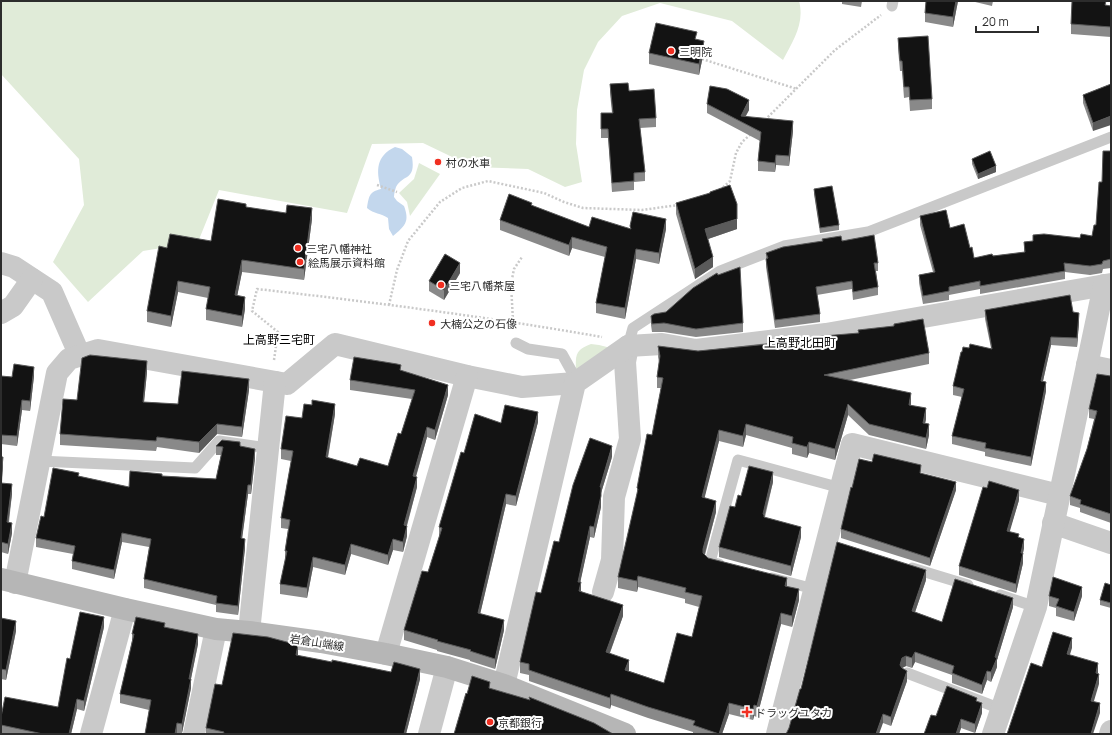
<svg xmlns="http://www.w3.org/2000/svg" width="1112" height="735" font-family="Manrope,'Noto Sans JP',sans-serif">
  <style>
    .green { fill: #e0ebd8 }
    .water { fill: #c3d7ed }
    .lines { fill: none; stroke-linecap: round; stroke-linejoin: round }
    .path { stroke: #c9c9c9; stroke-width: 2.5; stroke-dasharray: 2 2; stroke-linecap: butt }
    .lane { stroke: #c9c9c9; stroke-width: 11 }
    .street { stroke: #c9c9c9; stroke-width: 22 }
    .secondary { stroke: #b6b6b6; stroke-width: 22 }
    .wall { fill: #898989 }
    .shaded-wall { fill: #5a5a5a }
    .building { fill: #131313; stroke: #5a5a5a }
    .poi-dot { fill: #f12f21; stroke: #fff; stroke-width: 1.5 }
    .labels { text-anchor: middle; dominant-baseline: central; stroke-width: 4; stroke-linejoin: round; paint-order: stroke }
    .poi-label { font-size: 11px; fill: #2c2c2c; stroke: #fff; text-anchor: start }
    .street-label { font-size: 11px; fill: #2c2c2c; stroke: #fff }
    .neighbourhood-label { font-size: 12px; fill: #000; stroke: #fff }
  </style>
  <rect width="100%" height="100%" fill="#fff"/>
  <!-- green -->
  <g class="green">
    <path d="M 1,1 L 799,1 C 805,23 793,41 783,60 L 732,21 L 660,3 L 622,16 L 598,42 L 584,70 L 577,110 L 576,144 L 582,182 L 565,187 L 528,169 L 473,167 L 423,143 L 372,144 L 347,213 L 219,190 L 198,242 L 143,251 L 88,302 L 53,262 L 84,205 L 79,159 L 1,74 Z"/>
    <path d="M 419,163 L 440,174 L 410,216 L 407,202 L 399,193 L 414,179 Z"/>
    <path d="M 591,344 L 599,345 L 611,348 L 585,366 L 576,369 C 575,354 577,349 591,344 Z"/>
  </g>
  <!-- water -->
  <path class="water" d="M 395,147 L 402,149 L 412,157 C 416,181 403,174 396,187 C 395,190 394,194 394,197 L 397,201 L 404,206 C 410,222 405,226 393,236 L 389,229 L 388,218 C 381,213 374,214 367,208 C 369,196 369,192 381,189 C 376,170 376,156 395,147 Z"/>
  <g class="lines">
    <!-- path -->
    <g class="path">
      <path d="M 702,59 L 797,89"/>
      <path d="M 765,120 L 835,50 L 881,15"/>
      <path d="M 377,185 L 397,192"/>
      <path d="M 720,190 L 730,181 L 736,153 L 742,142 L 751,134"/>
      <path d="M 389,305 L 397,270 L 408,241 L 440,202 L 462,188 L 488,181 L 544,193 L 564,202 L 583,208 L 642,210 L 678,205"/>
      <path d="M 513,321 L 511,284 L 514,269 L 522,257"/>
      <path d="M 274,360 L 278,332 L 252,311 L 257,289 C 373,302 488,317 602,337"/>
    </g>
    <!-- lane -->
    <g class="lane">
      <path d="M 892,6 L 893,1"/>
      <path d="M 516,343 L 528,349 L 562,354 L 572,372 L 575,383"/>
      <path d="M 628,346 L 633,328 L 720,271 L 784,246 L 868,232 L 1111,137"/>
      <path d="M 39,461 L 195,468 L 219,441 L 268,448"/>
      <path d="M 719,564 L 710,562 L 738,460 L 841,488"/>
      <path d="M 912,568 L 968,585"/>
      <path d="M 772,578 L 814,589"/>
      <path d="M 1000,595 L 1036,607"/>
      <path d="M 907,673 L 1001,709"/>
    </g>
    <!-- street -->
    <g class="street">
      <path d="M 1,263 L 14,267 L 52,292 L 80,356"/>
      <path d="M 1,313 L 13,306 L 32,279"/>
      <path d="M 1087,365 L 1111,370"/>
      <path d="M 1053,523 L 1111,543"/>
      <path d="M 15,583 L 57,373 L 69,359 L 98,350 L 287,384 L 335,344 L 467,376 L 522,387 L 575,383"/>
      <path d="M 603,592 L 612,560 L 614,497 L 630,439 L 625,362 L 628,346"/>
      <path d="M 249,632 L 275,382"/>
      <path d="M 386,654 L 467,376"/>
      <path d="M 504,685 L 575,383 L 628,346 L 662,344 L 696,350 L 826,334 L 1111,284"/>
      <path d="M 91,734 L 125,609"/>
      <path d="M 194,734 L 216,629"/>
      <path d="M 429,734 L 447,667"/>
      <path d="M 777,734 L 852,444 L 1059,495"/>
      <path d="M 993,734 L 1036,607 L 1104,285"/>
      <path d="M 1110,734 L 1111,731"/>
    </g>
    <!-- secondary -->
    <path class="secondary" d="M 1,579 L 125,609 L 216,629 L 249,632 L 321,642 L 386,654 L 447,667 L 504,685 L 625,734"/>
  </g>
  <!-- wall -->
  <g class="wall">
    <path d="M 842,1 L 862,1 L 861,7 L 842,4 Z"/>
    <path d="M 958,1 L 953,27 L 925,22 L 925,13 Z"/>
    <path d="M 971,1 L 993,1 L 992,6 Z"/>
    <path d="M 1106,5 L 1111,6 L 1111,37 L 1071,34 L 1071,24 Z"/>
    <path d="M 898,38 L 932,99 L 932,109 L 910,111 L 909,97 L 904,98 L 902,71 L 900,71 L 898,49 Z"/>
    <path d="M 704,51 L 699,75 L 649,64 L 649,53 Z"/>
    <path d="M 610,84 L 629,91 L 656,118 L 656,127 L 640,128 L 645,172 L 645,181 L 634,182 L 634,190 L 612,192 L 608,138 L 601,138 L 601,122 L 612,113 L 610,93 Z"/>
    <path d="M 1111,84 L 1093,131 L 1083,103 L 1083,95 Z"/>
    <path d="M 707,104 L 749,110 L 746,116 L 793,131 L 789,166 L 776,165 L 775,172 L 758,171 L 758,161 L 760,141 L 707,113 Z"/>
    <path d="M 1111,151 L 1111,268 L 1103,269 L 1102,273 L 1090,275 L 1065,272 L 1065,279 L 980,294 L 980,289 L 949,295 L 949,300 L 923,304 L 919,283 L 919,275 L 933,272 L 920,225 L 920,216 L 950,228 L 970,248 L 974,258 L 1024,252 L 1024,242 L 1080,238 L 1092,236 L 1096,225 L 1102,182 Z"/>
    <path d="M 972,159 L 996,172 L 978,179 L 972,164 Z"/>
    <path d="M 814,189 L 839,225 L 839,230 L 820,233 L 814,194 Z"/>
    <path d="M 710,192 L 737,229 L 708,239 L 713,267 L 695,279 L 676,214 L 676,203 L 710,194 Z"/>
    <path d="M 532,206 L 589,227 L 630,228 L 630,226 L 666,229 L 659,264 L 636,259 L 625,319 L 596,313 L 596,303 L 605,257 L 572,248 L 569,256 L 500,230 L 500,220 Z"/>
    <path d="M 246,207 L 312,219 L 304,280 L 242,272 L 237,296 L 245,309 L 242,327 L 206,320 L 206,309 L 208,298 L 178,292 L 171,327 L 147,322 L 147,311 L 167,248 L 211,241 Z"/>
    <path d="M 822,239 L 842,241 L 878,263 L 878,271 L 876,271 L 878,287 L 878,295 L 853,300 L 852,289 L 817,295 L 820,314 L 820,322 L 775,328 L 766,267 L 766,253 L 822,241 Z"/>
    <path d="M 460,273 L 444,300 L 429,291 L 429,281 Z"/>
    <path d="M 718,275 L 743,323 L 743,332 L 696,337 L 664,332 L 652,332 L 651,325 L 651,316 L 666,312 Z"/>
    <path d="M 985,310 L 1073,312 L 1079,322 L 1077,347 L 1051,345 L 1043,381 L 1046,391 L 1031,466 L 985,456 L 985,452 L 952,444 L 952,436 L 962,397 L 953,395 L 953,386 L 962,352 L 969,348 L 991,348 L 985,319 Z"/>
    <path d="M 858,330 L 929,353 L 929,364 L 850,380 L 911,404 L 911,405 L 926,419 L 925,423 L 929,435 L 926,449 L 869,435 L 848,415 L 835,460 L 809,453 L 807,458 L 792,454 L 792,448 L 746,435 L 743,447 L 719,441 L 704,498 L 716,512 L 705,555 L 708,558 L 787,586 L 799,600 L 792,627 L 781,624 L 757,717 L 754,716 L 753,720 L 729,714 L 722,734 L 693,734 L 693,732 L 648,718 L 611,705 L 610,709 L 529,681 L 529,675 L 520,673 L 520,662 L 541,593 L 559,542 L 612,457 L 601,493 L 601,507 L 594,538 L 590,537 L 580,582 L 581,591 L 623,616 L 610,653 L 629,671 L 664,683 L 692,637 L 699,607 L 685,603 L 685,599 L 638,587 L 637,592 L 618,588 L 618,577 L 637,494 L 637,488 L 652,435 L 661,388 L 657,388 L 657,377 L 659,362 L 658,357 L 658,346 L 698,351 L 858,333 Z"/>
    <path d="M 401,370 L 448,395 L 435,440 L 427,437 L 416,477 L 417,487 L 407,526 L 407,536 L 403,552 L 393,550 L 388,565 L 351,554 L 345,575 L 313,567 L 307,598 L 280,594 L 280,584 L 285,561 L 285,551 L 288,529 L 281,528 L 281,518 L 291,461 L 281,459 L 281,449 L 302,418 L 335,414 L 328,458 L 357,466 L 388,466 L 401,434 L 412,399 L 350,390 L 350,380 Z"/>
    <path d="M 147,372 L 144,402 L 178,404 L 249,390 L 242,437 L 217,434 L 199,453 L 157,447 L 156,451 L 60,445 L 60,434 L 77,400 Z"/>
    <path d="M 1,376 L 12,377 L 34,376 L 30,411 L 22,410 L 17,446 L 1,444 Z"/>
    <path d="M 1111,376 L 1111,523 L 1080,512 L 1080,508 L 1070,505 L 1070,496 L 1087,449 L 1094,419 L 1089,418 L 1089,409 Z"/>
    <path d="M 538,422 L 516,506 L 506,504 L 480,614 L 504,630 L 495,669 L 470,661 L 470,660 L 437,651 L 437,650 L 404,640 L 404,630 L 428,572 L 439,537 L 439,527 L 501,423 Z"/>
    <path d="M 216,446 L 240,446 L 255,458 L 251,494 L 248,494 L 242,538 L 245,548 L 238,615 L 216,612 L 216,605 L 144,588 L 144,579 L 149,547 L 122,542 L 114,579 L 72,569 L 72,561 L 73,554 L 36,547 L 36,538 L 79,476 L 129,487 L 162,476 L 216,479 L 221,455 L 216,455 Z"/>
    <path d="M 1,457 L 3,467 L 2,483 L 12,494 L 9,522 L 12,533 L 8,554 L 1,552 Z"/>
    <path d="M 921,473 L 956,490 L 930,566 L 841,538 L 841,529 L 852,488 Z"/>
    <path d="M 773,482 L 765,517 L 801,537 L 791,576 L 719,557 L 719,547 L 735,507 L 741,496 Z"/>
    <path d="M 1019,500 L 1009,532 L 1019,538 L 1024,548 L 1023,553 L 1023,563 L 1016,593 L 959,575 L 959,566 Z"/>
    <path d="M 926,580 L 915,612 L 942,622 L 1013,607 L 997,660 L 997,667 L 991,682 L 987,680 L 982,694 L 952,683 L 952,675 L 915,662 L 912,668 L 906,666 L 902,668 L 907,681 L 891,726 L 883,723 L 789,728 Z"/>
    <path d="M 1111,585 L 1111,608 L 1100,605 L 1100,600 Z"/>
    <path d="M 1049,596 L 1082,596 L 1074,621 L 1056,616 L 1056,608 L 1049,606 Z"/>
    <path d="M 1,618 L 16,631 L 6,680 L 1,679 Z"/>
    <path d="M 104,627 L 84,711 L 77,709 L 71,734 L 1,734 L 1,717 L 58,707 L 70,659 Z"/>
    <path d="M 165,627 L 198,644 L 191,679 L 191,688 L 182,733 L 177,733 L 177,734 L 145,734 L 149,710 L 120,703 L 120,694 L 132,641 L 132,634 Z"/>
    <path d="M 298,656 L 420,679 L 406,734 L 206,734 L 206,728 L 222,685 Z"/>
    <path d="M 977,701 L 982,713 L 975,733 L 961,728 L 959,734 L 924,734 L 936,716 Z"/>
  </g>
  <!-- shaded-wall -->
  <g class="shaded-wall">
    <path d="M 956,1 L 958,1 L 953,27 L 953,17 Z"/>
    <path d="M 704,41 L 704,51 L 699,75 L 699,64 Z"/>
    <path d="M 749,100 L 749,110 L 742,122 L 741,116 Z"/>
    <path d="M 1111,116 L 1111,125 L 1093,131 L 1093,123 Z"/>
    <path d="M 793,121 L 793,131 L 789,166 L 789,156 Z"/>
    <path d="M 776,155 L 776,165 L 775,172 L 775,163 Z"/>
    <path d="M 996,166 L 996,172 L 978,179 L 978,174 Z"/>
    <path d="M 312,208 L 312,219 L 304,280 L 304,269 Z"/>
    <path d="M 666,219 L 666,229 L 659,264 L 659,253 Z"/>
    <path d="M 737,219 L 737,229 L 705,240 L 705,229 Z"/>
    <path d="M 572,237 L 572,248 L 569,256 L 569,245 Z"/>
    <path d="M 636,249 L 636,259 L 625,319 L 625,308 Z"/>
    <path d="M 713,257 L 713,267 L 695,279 L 695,269 Z"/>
    <path d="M 242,260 L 242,272 L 235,307 L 235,295 Z"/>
    <path d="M 460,263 L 460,273 L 444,300 L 444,290 Z"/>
    <path d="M 178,281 L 178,292 L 171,327 L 171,316 Z"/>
    <path d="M 245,297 L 245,309 L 242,327 L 242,316 Z"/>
    <path d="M 1079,313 L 1079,322 L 1077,347 L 1077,338 Z"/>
    <path d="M 1051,337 L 1051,345 L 1041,390 L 1041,381 Z"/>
    <path d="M 147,361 L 147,372 L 143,412 L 143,402 Z"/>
    <path d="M 34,367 L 34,376 L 30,411 L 30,401 Z"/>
    <path d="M 249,379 L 249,390 L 242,437 L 242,427 Z"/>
    <path d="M 1046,382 L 1046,391 L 1031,466 L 1031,457 Z"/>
    <path d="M 448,385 L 448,395 L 435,440 L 435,430 Z"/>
    <path d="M 911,393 L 911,404 L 909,416 L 909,405 Z"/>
    <path d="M 22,400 L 22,410 L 17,446 L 17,436 Z"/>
    <path d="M 335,404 L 335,414 L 326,467 L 326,457 Z"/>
    <path d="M 848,404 L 848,415 L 835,460 L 835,449 Z"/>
    <path d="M 926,408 L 926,419 L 923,434 L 923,423 Z"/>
    <path d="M 538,412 L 538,422 L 516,506 L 516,496 Z"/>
    <path d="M 217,424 L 217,434 L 199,453 L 199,442 Z"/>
    <path d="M 746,424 L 746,435 L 743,447 L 743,436 Z"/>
    <path d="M 929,424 L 929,435 L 926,449 L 926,438 Z"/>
    <path d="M 427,427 L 427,437 L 413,486 L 413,476 Z"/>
    <path d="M 719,430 L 719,441 L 702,508 L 702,497 Z"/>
    <path d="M 809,442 L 809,453 L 807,458 L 807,447 Z"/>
    <path d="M 612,446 L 612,457 L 601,493 L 601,507 L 594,538 L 594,527 L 600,487 Z"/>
    <path d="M 255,449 L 255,458 L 251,494 L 251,485 Z"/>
    <path d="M 3,457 L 3,467 L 1,487 L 1,477 Z"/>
    <path d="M 773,472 L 773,482 L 764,517 L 763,514 Z"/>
    <path d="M 417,477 L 417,487 L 404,535 L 404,525 Z"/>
    <path d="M 956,482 L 956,490 L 930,566 L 930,558 Z"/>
    <path d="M 12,484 L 12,494 L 7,532 L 7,522 Z"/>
    <path d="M 248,485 L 248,494 L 241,547 L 241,538 Z"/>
    <path d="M 1019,490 L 1019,500 L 1007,541 L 1007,531 Z"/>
    <path d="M 506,494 L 506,504 L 478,623 L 478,613 Z"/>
    <path d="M 716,501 L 716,512 L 703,560 L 703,549 Z"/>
    <path d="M 12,523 L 12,533 L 8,554 L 8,544 Z"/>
    <path d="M 407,526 L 407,536 L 403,552 L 403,542 Z"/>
    <path d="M 590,526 L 590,537 L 578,593 L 578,582 Z"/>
    <path d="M 801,527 L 801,537 L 791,576 L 791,566 Z"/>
    <path d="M 122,533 L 122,542 L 114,579 L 114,570 Z"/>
    <path d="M 245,539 L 245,548 L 238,615 L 238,606 Z"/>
    <path d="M 393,539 L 393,550 L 388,565 L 388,555 Z"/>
    <path d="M 1024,539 L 1024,548 L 1021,562 L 1021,553 Z"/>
    <path d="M 351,544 L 351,554 L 345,575 L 345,565 Z"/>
    <path d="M 1023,553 L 1023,563 L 1016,593 L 1016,584 Z"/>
    <path d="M 313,557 L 313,567 L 307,598 L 307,588 Z"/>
    <path d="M 926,570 L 926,580 L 912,621 L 912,611 Z"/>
    <path d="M 638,576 L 638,587 L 637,592 L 637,581 Z"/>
    <path d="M 787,578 L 787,589 L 785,586 Z"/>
    <path d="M 581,582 L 581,593 L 579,591 Z"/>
    <path d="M 1082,587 L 1082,596 L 1074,621 L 1074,612 Z"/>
    <path d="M 799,589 L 799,600 L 792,627 L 792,616 Z"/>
    <path d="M 1013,598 L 1013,607 L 997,660 L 997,667 L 991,682 L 991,672 L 995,657 Z"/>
    <path d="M 623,605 L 623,616 L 606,663 L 606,652 Z"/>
    <path d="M 781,613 L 781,624 L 757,717 L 757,706 Z"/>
    <path d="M 104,617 L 104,627 L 84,711 L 84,701 Z"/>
    <path d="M 504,620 L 504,630 L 495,669 L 495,659 Z"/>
    <path d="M 16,621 L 16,631 L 6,680 L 6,670 Z"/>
    <path d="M 198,634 L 198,644 L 189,688 L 189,679 Z"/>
    <path d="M 1072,638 L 1072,648 L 1067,664 L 1067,654 Z"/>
    <path d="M 298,645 L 298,655 L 296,665 L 296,655 Z"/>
    <path d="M 915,652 L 915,662 L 912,668 L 912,658 Z"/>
    <path d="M 906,656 L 906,666 L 902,668 L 900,674 L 900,665 L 902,658 Z"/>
    <path d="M 629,660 L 629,671 L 625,670 Z"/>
    <path d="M 1098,663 L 1098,673 L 1096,683 L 1096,673 Z"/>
    <path d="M 420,669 L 420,679 L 406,734 L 404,734 Z"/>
    <path d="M 907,671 L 907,681 L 891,726 L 891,717 Z"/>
    <path d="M 987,671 L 987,680 L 982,694 L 982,685 Z"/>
    <path d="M 1099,674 L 1099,684 L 1091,711 L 1091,701 Z"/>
    <path d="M 191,679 L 191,688 L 182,733 L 182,724 Z"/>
    <path d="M 611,694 L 611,705 L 610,709 L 610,698 Z"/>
    <path d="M 77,699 L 77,709 L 71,734 L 69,734 Z"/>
    <path d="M 729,703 L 729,714 L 722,734 L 719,734 Z"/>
    <path d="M 982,703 L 982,713 L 975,733 L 975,724 Z"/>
    <path d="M 1100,703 L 1100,713 L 1093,734 L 1091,734 Z"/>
    <path d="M 754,705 L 754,716 L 753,720 L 753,709 Z"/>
    <path d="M 883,714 L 883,723 L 879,734 L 876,734 Z"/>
    <path d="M 961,719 L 961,728 L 959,734 L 956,734 Z"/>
    <path d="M 177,723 L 177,734 L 175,734 Z"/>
  </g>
  <!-- building -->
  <g class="building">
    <path d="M 926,1 L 956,1 L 953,17 L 925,13 Z"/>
    <path d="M 1072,1 L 1106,1 L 1105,5 L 1111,6 L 1111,27 L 1071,24 Z"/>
    <path d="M 656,23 L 697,32 L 695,39 L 704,41 L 699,64 L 649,53 Z"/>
    <path d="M 928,36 L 932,99 L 910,100 L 909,87 L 904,87 L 902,61 L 900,61 L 898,38 Z"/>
    <path d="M 628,83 L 629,91 L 654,89 L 656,118 L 639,119 L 645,172 L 634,173 L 634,181 L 612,183 L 608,129 L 601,129 L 601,113 L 613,113 L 610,84 Z"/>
    <path d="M 1111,84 L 1111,116 L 1093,123 L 1083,95 Z"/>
    <path d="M 710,86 L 727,89 L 749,100 L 741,116 L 793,121 L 789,156 L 776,155 L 775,163 L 758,161 L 761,132 L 707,104 Z"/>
    <path d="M 990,151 L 996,166 L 978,174 L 972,159 Z"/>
    <path d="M 1103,151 L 1111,151 L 1111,259 L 1103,261 L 1102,264 L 1090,266 L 1064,263 L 1065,271 L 980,286 L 980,281 L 949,287 L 949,291 L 923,296 L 919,275 L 935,272 L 920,216 L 946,210 L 950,228 L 964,224 L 970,248 L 972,247 L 974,258 L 992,254 L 993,256 L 1025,252 L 1024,242 L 1033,241 L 1033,235 L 1044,234 L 1080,238 L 1081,234 L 1092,236 L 1094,225 L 1096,225 L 1099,182 L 1102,182 Z"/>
    <path d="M 730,185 L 737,204 L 737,219 L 705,229 L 713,257 L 695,269 L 676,203 L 710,193 L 710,192 Z"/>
    <path d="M 832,186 L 839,225 L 820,228 L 814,189 Z"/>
    <path d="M 509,194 L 532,203 L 531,205 L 589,227 L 592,217 L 631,229 L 630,226 L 633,212 L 666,219 L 659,253 L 636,249 L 625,308 L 596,303 L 607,247 L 572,237 L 569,245 L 500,220 Z"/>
    <path d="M 218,199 L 246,204 L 246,207 L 286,213 L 287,205 L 312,208 L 304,269 L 242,260 L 235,295 L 245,297 L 242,316 L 206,309 L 210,287 L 178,281 L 171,316 L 147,311 L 159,246 L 167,248 L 170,234 L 211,241 Z"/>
    <path d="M 874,235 L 878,263 L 874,263 L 878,287 L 853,292 L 852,281 L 816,287 L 820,314 L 775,320 L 766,259 L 768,258 L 766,253 L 783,247 L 823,241 L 822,239 L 841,236 L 842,241 Z"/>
    <path d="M 445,254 L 460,263 L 444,290 L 429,281 Z"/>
    <path d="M 740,267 L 743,323 L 696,329 L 664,323 L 652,324 L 651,316 L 654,314 L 666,312 L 693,288 L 717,273 L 718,275 Z"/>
    <path d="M 1070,295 L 1073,312 L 1079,313 L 1077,338 L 1051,337 L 1041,381 L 1046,382 L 1031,457 L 985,448 L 986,443 L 952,436 L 964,389 L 953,386 L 961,352 L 962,352 L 963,347 L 969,348 L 970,344 L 992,349 L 985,310 Z"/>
    <path d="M 923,319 L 929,353 L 824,375 L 911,393 L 909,405 L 926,408 L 923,423 L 929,424 L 926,438 L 869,424 L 848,404 L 835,449 L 809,442 L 807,447 L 792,443 L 793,437 L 746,424 L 743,436 L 719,430 L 702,497 L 716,501 L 703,549 L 703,553 L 708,558 L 787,578 L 785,586 L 799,589 L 792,616 L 781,613 L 757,706 L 754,705 L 753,709 L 729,703 L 719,734 L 693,725 L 695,721 L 648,707 L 611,694 L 610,698 L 529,670 L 529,664 L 520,662 L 536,592 L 541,593 L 554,541 L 559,542 L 573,485 L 590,438 L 612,446 L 600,487 L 601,487 L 601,496 L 594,527 L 590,526 L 578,582 L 581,582 L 579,591 L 623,605 L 606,652 L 629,660 L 625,670 L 664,683 L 677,633 L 692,637 L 702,596 L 685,592 L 686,588 L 638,576 L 637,581 L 618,577 L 638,489 L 637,488 L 647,434 L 652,435 L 663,378 L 657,377 L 660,356 L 658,346 L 698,351 L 779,343 L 778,342 L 823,336 L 859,333 L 858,330 L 894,326 L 894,324 Z"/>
    <path d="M 90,355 L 147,361 L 143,402 L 178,404 L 182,371 L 249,379 L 242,427 L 217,424 L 199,442 L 157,437 L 156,441 L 60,434 L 63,399 L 77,400 L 82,358 Z"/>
    <path d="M 354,357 L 397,364 L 401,365 L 400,370 L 448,385 L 435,430 L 427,427 L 413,476 L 417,477 L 404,525 L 407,526 L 403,542 L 393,539 L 388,555 L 351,544 L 345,565 L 313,557 L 307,588 L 280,584 L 287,551 L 285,551 L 290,520 L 281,518 L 293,451 L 281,449 L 286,416 L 302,418 L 304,404 L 312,405 L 312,400 L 335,404 L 326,457 L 357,466 L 360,458 L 388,466 L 398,433 L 401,434 L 415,390 L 350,380 Z"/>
    <path d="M 14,364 L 34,367 L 30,401 L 22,400 L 17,436 L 1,435 L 1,376 L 12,377 Z"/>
    <path d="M 1097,374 L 1111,376 L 1111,514 L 1080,504 L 1081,500 L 1070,496 L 1087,449 L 1097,411 L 1089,409 Z"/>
    <path d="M 505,405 L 538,412 L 516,496 L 506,494 L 478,613 L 504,620 L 495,659 L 470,651 L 471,650 L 437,641 L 438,640 L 404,630 L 422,571 L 428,572 L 442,528 L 439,527 L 452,483 L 461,452 L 464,453 L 475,414 L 501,423 Z"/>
    <path d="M 222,440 L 240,442 L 240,446 L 255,449 L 251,485 L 248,485 L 241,538 L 245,539 L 238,606 L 216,603 L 217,596 L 144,579 L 151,539 L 122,533 L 114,570 L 72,561 L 75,546 L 36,538 L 41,516 L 44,517 L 53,468 L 79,473 L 78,476 L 129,487 L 130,471 L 162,474 L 162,476 L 216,479 L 223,447 L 216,446 Z"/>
    <path d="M 874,454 L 921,465 L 920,473 L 956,482 L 930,558 L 841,529 L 851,487 L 852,488 L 859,459 L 872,462 Z"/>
    <path d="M 1,457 L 3,457 L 1,477 Z"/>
    <path d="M 749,466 L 773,472 L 763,514 L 764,515 L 764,517 L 801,527 L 791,566 L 719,547 L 730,506 L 735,507 L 738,495 L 741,496 Z"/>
    <path d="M 989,481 L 1019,490 L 1007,531 L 1019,534 L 1018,537 L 1024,539 L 1021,553 L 1023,553 L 1016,584 L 959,566 L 983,487 L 987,488 Z"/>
    <path d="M 1,483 L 12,484 L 7,522 L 12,523 L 8,544 L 1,542 Z"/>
    <path d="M 837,542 L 926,570 L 912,611 L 942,622 L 955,579 L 1013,598 L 995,657 L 997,658 L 991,672 L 987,671 L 982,685 L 952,673 L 954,666 L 915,652 L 912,658 L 906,656 L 902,658 L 900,665 L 902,668 L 907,671 L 891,717 L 883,714 L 876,734 L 786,734 L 789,728 L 800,689 L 801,689 Z"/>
    <path d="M 1053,577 L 1082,587 L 1074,612 L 1056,606 L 1059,599 L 1049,596 Z"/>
    <path d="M 1105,583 L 1111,585 L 1111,603 L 1100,600 Z"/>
    <path d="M 80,612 L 104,617 L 84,701 L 77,699 L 69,734 L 43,734 L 1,725 L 1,717 L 5,697 L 58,707 L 67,658 L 70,659 Z"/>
    <path d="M 136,617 L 165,623 L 164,627 L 198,634 L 189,679 L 191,679 L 182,724 L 177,723 L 175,734 L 145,734 L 151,700 L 120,694 L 134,634 L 132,634 Z"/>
    <path d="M 1,618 L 16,621 L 6,670 L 1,669 Z"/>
    <path d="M 1053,632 L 1072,638 L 1067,654 L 1098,663 L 1096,673 L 1099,674 L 1091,701 L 1100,703 L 1091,734 L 1007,734 L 1031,663 L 1042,667 Z"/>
    <path d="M 233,633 L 268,637 L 298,645 L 296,655 L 332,662 L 332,660 L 391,672 L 394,662 L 420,669 L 404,734 L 223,734 L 224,732 L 206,728 L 215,684 L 222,685 Z"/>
    <path d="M 472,676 L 490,682 L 489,688 L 530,700 L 529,697 L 594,723 L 613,734 L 454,734 L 466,693 L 467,694 Z"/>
    <path d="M 947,686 L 977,698 L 976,701 L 982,703 L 975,724 L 961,719 L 956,734 L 924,734 L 931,715 L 936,716 Z"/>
  </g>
  <!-- markers -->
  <g class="poi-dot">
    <circle cx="671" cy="51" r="4"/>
    <circle cx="438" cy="162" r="4"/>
    <circle cx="298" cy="248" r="4"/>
    <circle cx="300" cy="262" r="4"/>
    <circle cx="441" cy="285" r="4"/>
    <circle cx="432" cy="323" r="4"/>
    <path d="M745 706h4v4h4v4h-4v4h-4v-4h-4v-4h4z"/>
    <circle cx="490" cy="722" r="4"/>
  </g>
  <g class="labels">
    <!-- poi labels -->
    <g class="poi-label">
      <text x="679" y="51">三明院</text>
      <text x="446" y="162">村の水車</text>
      <text x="306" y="248">三宅八幡神社</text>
      <text x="308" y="262">絵馬展示資料館</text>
      <text x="449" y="285">三宅八幡茶屋</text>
      <text x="440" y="323">大楠公之の石像</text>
      <text x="755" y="712">ドラッグユタカ</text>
      <text x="498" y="722">京都銀行</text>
    </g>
    <!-- street labels -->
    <g class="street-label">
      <text transform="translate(317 642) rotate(9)">岩倉山端線</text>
    </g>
    <!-- neighbourhood labels -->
    <g class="neighbourhood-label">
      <text x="279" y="339">上高野三宅町</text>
      <text x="800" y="342">上高野北田町</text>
    </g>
  </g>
  <!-- border -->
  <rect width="1112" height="735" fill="none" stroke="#2c2c2c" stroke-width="4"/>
  <!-- scale -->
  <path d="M976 26v6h62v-6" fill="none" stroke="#2c2c2c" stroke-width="2"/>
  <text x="982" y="26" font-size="12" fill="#2c2c2c" stroke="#ffffff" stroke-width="3" paint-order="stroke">20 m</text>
</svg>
